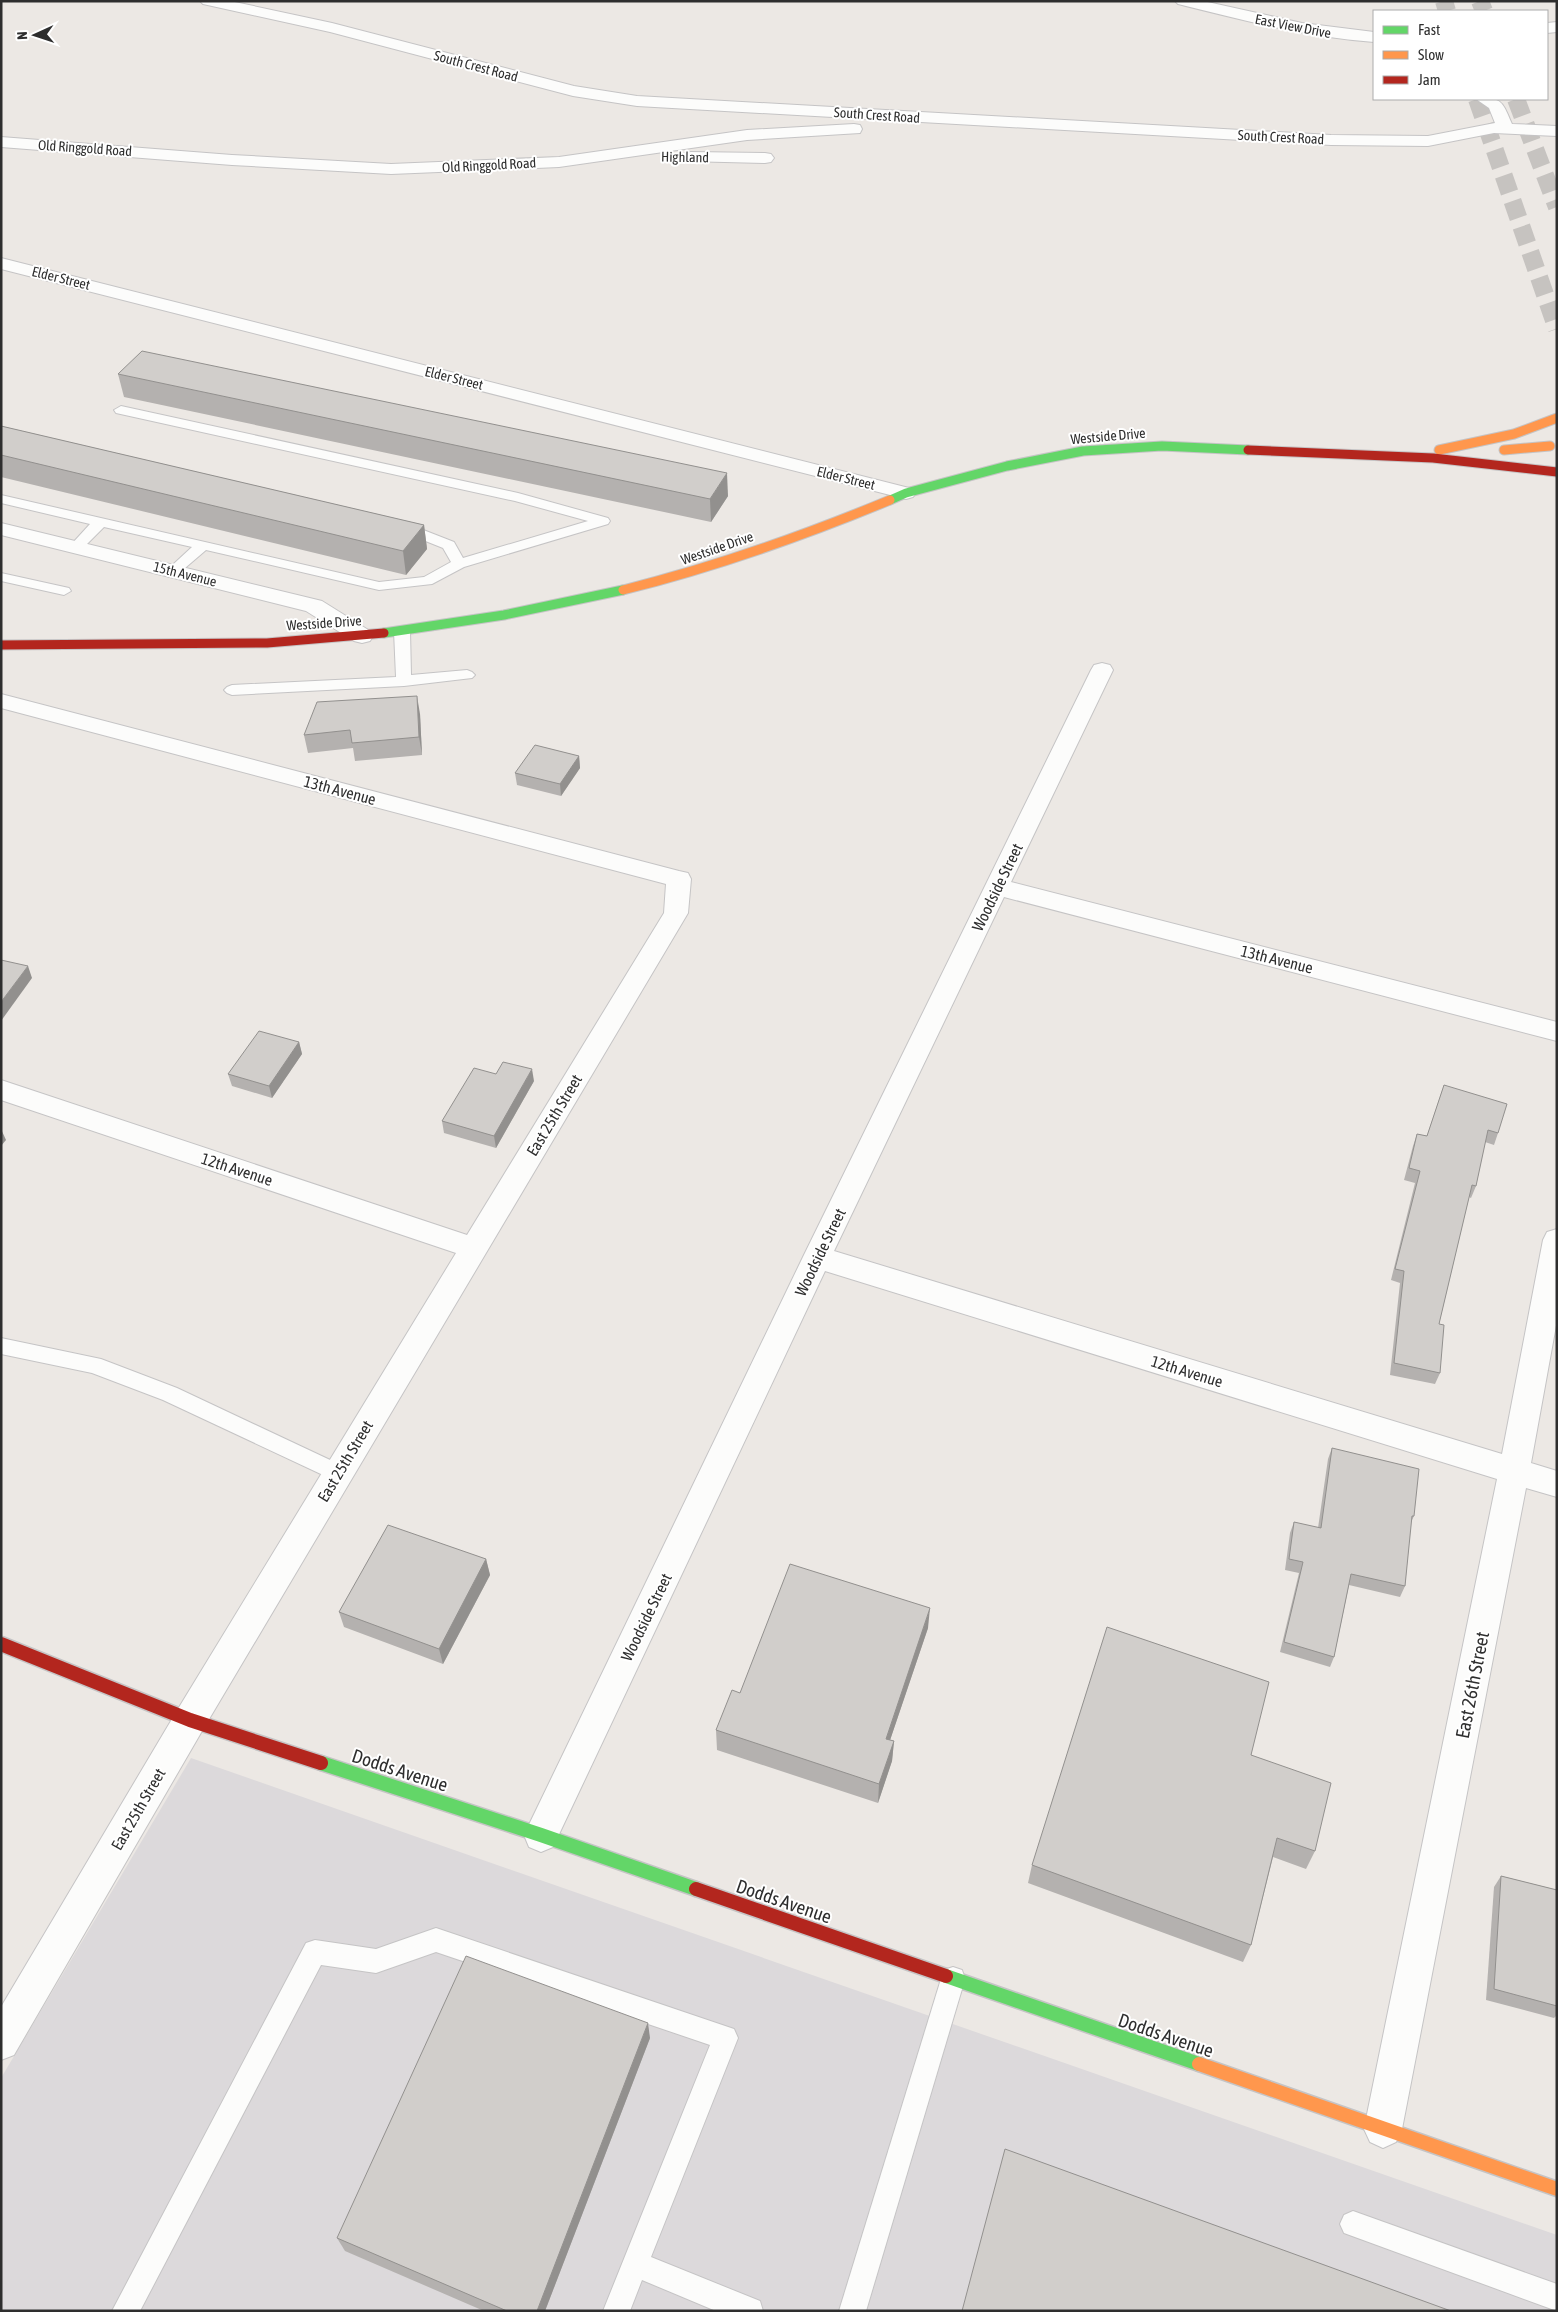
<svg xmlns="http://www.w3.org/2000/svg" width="1558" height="2312" font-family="'Asap Condensed',sans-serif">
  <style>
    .industrial { fill: #dcd9db }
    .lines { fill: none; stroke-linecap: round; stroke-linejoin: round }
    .primary-tunnel { stroke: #c6c3c0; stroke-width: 18; stroke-dasharray: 18 9; stroke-linecap: butt }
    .lane-casing { stroke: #c5c4c5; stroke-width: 2 }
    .street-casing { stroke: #c5c4c5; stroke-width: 2 }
    .fast-far1-casing { stroke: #c5c4c5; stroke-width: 11 }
    .fast-casing { stroke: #c5c4c5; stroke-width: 17 }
    .slow-far1-casing { stroke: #c5c4c5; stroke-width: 11 }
    .slow-casing { stroke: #c5c4c5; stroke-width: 17 }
    .jam-far1-casing { stroke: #c5c4c5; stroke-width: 11 }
    .jam-casing { stroke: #c5c4c5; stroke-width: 17 }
    .lane { fill: #fcfcfb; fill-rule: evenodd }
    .street { fill: #fcfcfb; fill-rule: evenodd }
    .fast-far1 { stroke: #63d668; stroke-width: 9 }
    .fast { stroke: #63d668; stroke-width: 14 }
    .slow-far1 { stroke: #ff974d; stroke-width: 9 }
    .slow { stroke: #ff974d; stroke-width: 14 }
    .jam-far1 { stroke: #b3261e; stroke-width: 9 }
    .jam { stroke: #b3261e; stroke-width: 14 }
    .wall { fill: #b4b1af }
    .shaded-wall { fill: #92908e }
    .building { fill: #d1cecb; stroke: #92908e }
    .labels { text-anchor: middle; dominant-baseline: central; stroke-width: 4; stroke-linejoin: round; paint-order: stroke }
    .far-street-label { font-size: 14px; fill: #2e2e2e; stroke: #fff }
    .street-label { font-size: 16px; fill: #2e2e2e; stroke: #fff }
    .near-street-label { font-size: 19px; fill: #2e2e2e; stroke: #fff }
  </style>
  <rect width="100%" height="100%" fill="#ece8e4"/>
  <!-- industrial -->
  <path class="industrial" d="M 191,1758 L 1557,2235 L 1557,2311 L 1,2311 L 1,2078 Z"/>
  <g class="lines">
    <!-- primary-tunnel -->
    <g class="primary-tunnel">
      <path d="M 1444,1 L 1447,11"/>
      <path d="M 1480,1 L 1484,11"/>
      <path d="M 1477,99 L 1557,329"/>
      <path d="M 1516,99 L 1557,207"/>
    </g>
    <!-- lane casing -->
    <g class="lane-casing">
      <g id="lane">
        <path d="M 121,406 L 518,493 L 608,518 L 610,521 L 608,524 L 464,567 L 432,584 L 379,590 L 206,550 L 178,574 L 173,575 L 166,571 L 192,547 L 104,527 L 81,550 L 76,551 L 69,547 L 90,524 L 1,503 L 1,495 L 379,582 L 424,577 L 451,562 L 443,548 L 398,530 L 396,527 L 398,524 L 408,524 L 454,542 L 463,558 L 588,521 L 515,501 L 116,413 L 114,410 Z"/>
        <path d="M 1,573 L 69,588 L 71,591 L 64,595 L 1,581 Z"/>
        <path d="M 402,626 L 407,628 L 410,631 L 411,675 L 467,670 L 472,672 L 475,675 L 472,678 L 404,686 L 232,695 L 227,693 L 224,690 L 227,687 L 232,685 L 396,677 L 394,631 L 397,628 Z"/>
        <path d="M 1,1338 L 101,1359 L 177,1388 L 345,1467 L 349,1473 L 345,1479 L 338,1482 L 163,1400 L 92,1373 L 1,1354 Z"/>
        <path d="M 436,1928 L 734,2029 L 738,2038 L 651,2257 L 760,2301 L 763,2311 L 716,2311 L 642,2280 L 630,2311 L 603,2311 L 710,2045 L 436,1952 L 376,1973 L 321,1965 L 140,2311 L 112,2311 L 306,1943 L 315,1940 L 376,1949 Z"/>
        <path d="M 953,1967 L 962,1970 L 965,1979 L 866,2311 L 839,2311 L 941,1979 L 944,1970 Z"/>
        <path d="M 1353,2211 L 1557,2284 L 1557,2311 L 1344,2233 L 1340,2224 L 1344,2215 Z"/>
      </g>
    </g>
    <!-- street casing -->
    <g class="street-casing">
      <g id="street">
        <path d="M 200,1 L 230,1 L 332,23 L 574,86 L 637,96 L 1331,135 L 1428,136 L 1495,123 L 1489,108 L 1476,99 C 1502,97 1502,101 1512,124 L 1557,126 L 1557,136 L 1494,133 L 1428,146 L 1331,145 L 637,106 L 573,96 L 330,32 L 203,4 Z"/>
        <path d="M 1175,1 L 1203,1 L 1302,23 L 1374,32 L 1374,42 C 1308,37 1242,20 1178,4 Z"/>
        <path d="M 1557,22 L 1557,32 L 1547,33 L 1547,23 Z"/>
        <path d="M 854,124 L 860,125 L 862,129 L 860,133 L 747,140 L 559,167 L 391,174 L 232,165 L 1,147 L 1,137 L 232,155 L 391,164 L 559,157 L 747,130 Z"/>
        <path d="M 691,152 L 765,153 L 771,154 L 774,158 L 771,162 L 765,163 L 685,161 L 682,157 L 685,153 Z"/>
        <path d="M 1,258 L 913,489 L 916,493 L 913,497 L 906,499 L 1,269 Z"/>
        <path d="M 1,523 L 322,601 L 370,631 L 373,636 L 370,641 L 362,643 L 354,641 L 306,611 L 1,535 Z"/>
        <path d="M 1102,663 L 1110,665 L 1113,670 L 1011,882 L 1557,1022 L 1557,1041 L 1004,897 L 834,1251 L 1502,1454 L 1543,1240 L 1547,1232 L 1557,1229 L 1557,1320 L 1531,1463 L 1557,1471 L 1557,1497 L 1526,1488 L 1402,2129 L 1396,2142 L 1383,2148 L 1370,2142 L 1364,2129 L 1497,1479 L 825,1271 L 553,1847 L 541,1852 L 529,1847 L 524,1835 L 803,1257 L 1091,670 L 1094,665 Z"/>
        <path d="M 1,694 L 679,871 L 688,873 L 691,879 L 688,913 L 202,1731 L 14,2055 L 1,2060 L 1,2007 L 178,1709 L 456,1253 L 1,1100 L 1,1080 L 467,1235 L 664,913 L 666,884 L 1,708 Z"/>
      </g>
    </g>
    <!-- fast-far1 casing -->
    <g class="fast-far1-casing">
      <g id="fast-far1">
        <path d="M 890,500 L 906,493 L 1007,466 L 1083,451 L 1162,446 L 1248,450"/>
        <path d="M 384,633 L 504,615 L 623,590"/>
      </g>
    </g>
    <!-- fast casing -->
    <g class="fast-casing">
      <g id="fast">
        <path d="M 321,1763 L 541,1835 L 696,1889"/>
        <path d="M 946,1976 L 1199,2064"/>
      </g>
    </g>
    <!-- slow-far1 casing -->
    <g class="slow-far1-casing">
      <g id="slow-far1">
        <path d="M 1439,450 L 1514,434 L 1557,418"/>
        <path d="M 1504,450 L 1550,446"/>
        <path d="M 623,590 C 715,567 803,536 890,500"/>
      </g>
    </g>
    <!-- slow casing -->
    <g class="slow-casing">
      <path id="slow" d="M 1199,2064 L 1557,2189"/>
    </g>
    <!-- jam-far1 casing -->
    <g class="jam-far1-casing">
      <g id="jam-far1">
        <path d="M 1248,450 L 1433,458 L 1557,472"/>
        <path d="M 1,645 L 267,643 L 384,633"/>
      </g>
    </g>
    <!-- jam casing -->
    <g class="jam-casing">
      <g id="jam">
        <path d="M 1,1644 L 190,1720 L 321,1763"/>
        <path d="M 696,1889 L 946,1976"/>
      </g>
    </g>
    <!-- lane -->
    <use href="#lane" class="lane"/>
    <!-- street -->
    <use href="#street" class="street"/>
    <!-- fast-far1 -->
    <use href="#fast-far1" class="fast-far1"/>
    <!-- fast -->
    <use href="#fast" class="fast"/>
    <!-- slow-far1 -->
    <use href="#slow-far1" class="slow-far1"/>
    <!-- slow -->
    <use href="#slow" class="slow"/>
    <!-- jam-far1 -->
    <use href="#jam-far1" class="jam-far1"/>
    <!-- jam -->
    <use href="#jam" class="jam"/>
  </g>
  <!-- wall -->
  <g class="wall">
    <path d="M 118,374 L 728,496 L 711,522 L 124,397 Z"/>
    <path d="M 1,426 L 424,525 L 427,549 L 406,575 L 1,477 Z"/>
    <path d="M 420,714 L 422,755 L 355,761 L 353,748 L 308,753 L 304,735 Z"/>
    <path d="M 579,756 L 580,768 L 561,796 L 517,785 L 515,773 Z"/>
    <path d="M 299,1042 L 302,1054 L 272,1098 L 232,1086 L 228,1074 Z"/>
    <path d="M 534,1081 L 496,1148 L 444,1133 L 442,1121 Z"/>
    <path d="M 1444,1085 L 1498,1133 L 1494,1145 L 1485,1142 L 1476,1186 L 1471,1198 L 1469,1197 L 1439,1324 L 1440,1373 L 1435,1384 L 1390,1375 L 1400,1283 L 1391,1280 L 1415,1183 L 1404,1180 L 1413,1146 L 1417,1134 L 1427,1136 Z"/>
    <path d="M 1332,1448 L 1414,1516 L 1411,1522 L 1405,1586 L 1400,1597 L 1349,1585 L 1334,1657 L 1330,1667 L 1280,1652 L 1299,1573 L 1285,1570 L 1290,1533 L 1294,1522 L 1318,1528 L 1328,1459 Z"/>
    <path d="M 486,1559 L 490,1575 L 443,1664 L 344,1627 L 339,1612 Z"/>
    <path d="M 928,1628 L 890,1740 L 894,1741 L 892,1761 L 878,1803 L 717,1750 L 716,1730 L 740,1693 Z"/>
    <path d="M 1251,1755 L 1315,1851 L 1306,1869 L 1273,1857 L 1251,1945 L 1243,1962 L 1028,1883 L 1032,1865 Z"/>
    <path d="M 1501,1876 L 1557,1890 L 1557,2015 L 1554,2018 L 1486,2000 L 1494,1887 Z"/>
    <path d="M 650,2038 L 545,2311 L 484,2311 L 345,2251 L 337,2238 Z"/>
  </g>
  <!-- shaded-wall -->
  <g class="shaded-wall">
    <path d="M 727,473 L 728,496 L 711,522 L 710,499 Z"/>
    <path d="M 424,525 L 427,549 L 406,575 L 403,551 Z"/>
    <path d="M 417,696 L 420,714 L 422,755 L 419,737 Z"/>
    <path d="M 579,756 L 580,768 L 561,796 L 560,784 Z"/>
    <path d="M 28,966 L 32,978 L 1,1021 L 1,1002 Z"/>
    <path d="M 299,1042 L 302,1054 L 272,1098 L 269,1086 Z"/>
    <path d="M 532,1069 L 534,1081 L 496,1148 L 494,1136 Z"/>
    <path d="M 1,1129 L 6,1140 L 1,1146 Z"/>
    <path d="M 486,1559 L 490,1575 L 443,1664 L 439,1649 Z"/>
    <path d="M 930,1608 L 928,1628 L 884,1758 L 886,1739 Z"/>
    <path d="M 894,1741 L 892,1761 L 878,1803 L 879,1784 Z"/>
    <path d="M 648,2023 L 650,2038 L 545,2311 L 537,2311 Z"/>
  </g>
  <!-- building -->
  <g class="building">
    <path d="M 142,351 L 727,473 L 710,499 L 118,374 Z"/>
    <path d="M 1,426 L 424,525 L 403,551 L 1,455 Z"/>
    <path d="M 417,696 L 419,737 L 352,743 L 350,730 L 304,735 L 317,702 Z"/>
    <path d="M 535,745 L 579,756 L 560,784 L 515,773 Z"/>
    <path d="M 1,960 L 28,966 L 1,1002 Z"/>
    <path d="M 259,1031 L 299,1042 L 269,1086 L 228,1074 Z"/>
    <path d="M 503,1062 L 532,1069 L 494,1136 L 442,1121 L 474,1068 L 496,1074 Z"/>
    <path d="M 1444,1085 L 1507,1104 L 1498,1133 L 1488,1130 L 1476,1186 L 1472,1185 L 1439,1324 L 1444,1325 L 1440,1373 L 1394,1363 L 1404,1271 L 1395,1269 L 1420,1171 L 1409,1168 L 1417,1134 L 1427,1136 Z"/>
    <path d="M 1332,1448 L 1419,1469 L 1414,1516 L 1412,1516 L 1405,1586 L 1351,1574 L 1334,1657 L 1284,1642 L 1303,1562 L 1289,1559 L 1294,1522 L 1321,1528 Z"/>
    <path d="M 388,1525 L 486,1559 L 439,1649 L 339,1612 Z"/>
    <path d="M 790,1564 L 930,1608 L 886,1739 L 894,1741 L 879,1784 L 716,1730 L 732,1690 L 740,1693 Z"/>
    <path d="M 1107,1627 L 1269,1682 L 1251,1755 L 1331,1783 L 1315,1851 L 1277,1838 L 1251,1945 L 1032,1865 Z"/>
    <path d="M 1501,1876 L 1557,1890 L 1557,2006 L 1494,1989 Z"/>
    <path d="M 466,1956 L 648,2023 L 537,2311 L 507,2311 L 337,2238 Z"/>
    <path d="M 1005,2149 L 1451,2311 L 962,2311 Z"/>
  </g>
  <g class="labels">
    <!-- far-street labels -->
    <g class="far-street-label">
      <text transform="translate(1293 26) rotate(11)">East View Drive</text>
      <text transform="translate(476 66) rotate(15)">South Crest Road</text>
      <text transform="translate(877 115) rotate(4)">South Crest Road</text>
      <text transform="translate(1281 137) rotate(3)">South Crest Road</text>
      <text transform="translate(85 148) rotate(4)">Old Ringgold Road</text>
      <text transform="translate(685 157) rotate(1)">Highland</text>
      <text transform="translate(489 165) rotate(-3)">Old Ringgold Road</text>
      <text transform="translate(61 278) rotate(14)">Elder Street</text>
      <text transform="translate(454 378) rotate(14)">Elder Street</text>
      <text transform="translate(1108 436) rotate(-5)">Westside Drive</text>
      <text transform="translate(846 478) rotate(14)">Elder Street</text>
      <text transform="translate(717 548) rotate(-19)">Westside Drive</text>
      <text transform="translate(185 574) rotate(14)">15th Avenue</text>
      <text transform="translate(324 623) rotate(-4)">Westside Drive</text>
    </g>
    <!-- street labels -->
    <g class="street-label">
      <text transform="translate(340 790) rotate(15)">13th Avenue</text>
      <text transform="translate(997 887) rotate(-64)">Woodside Street</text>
      <text transform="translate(1277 959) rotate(14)">13th Avenue</text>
      <text transform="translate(554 1115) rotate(-59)">East 25th Street</text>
      <text transform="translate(237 1169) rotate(18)">12th Avenue</text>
      <text transform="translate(820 1252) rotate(-64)">Woodside Street</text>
      <text transform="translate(1187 1371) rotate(17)">12th Avenue</text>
      <text transform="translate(345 1461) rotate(-59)">East 25th Street</text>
      <text transform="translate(646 1617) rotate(-64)">Woodside Street</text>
      <text transform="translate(138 1809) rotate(-60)">East 25th Street</text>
    </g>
    <!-- near-street labels -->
    <g class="near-street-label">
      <text transform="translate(1472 1685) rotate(-79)">East 26th Street</text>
      <text transform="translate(400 1770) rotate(18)">Dodds Avenue</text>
      <text transform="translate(784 1901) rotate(19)">Dodds Avenue</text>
      <text transform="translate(1166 2035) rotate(19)">Dodds Avenue</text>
    </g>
  </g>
  <!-- border -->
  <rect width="1558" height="2312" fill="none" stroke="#2e2e2e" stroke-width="5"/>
  <!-- legend -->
  <rect x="1373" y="10" width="175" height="90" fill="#ffffff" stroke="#ababab"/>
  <rect x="1383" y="26" width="25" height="8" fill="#63d668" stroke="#ababab"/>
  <text x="1418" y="35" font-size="15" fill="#2e2e2e">Fast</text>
  <rect x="1383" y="51" width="25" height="8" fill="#ff974d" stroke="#ababab"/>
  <text x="1418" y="60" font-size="15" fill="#2e2e2e">Slow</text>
  <rect x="1383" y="76" width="25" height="8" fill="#b3261e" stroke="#ababab"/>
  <text x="1418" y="85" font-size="15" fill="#2e2e2e">Jam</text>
  <!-- north arrow -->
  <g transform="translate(35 35) rotate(267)" stroke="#ffffff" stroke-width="4" paint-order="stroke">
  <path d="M0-4L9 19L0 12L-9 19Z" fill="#2e2e2e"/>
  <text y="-8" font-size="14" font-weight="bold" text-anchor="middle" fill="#2e2e2e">N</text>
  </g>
</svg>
